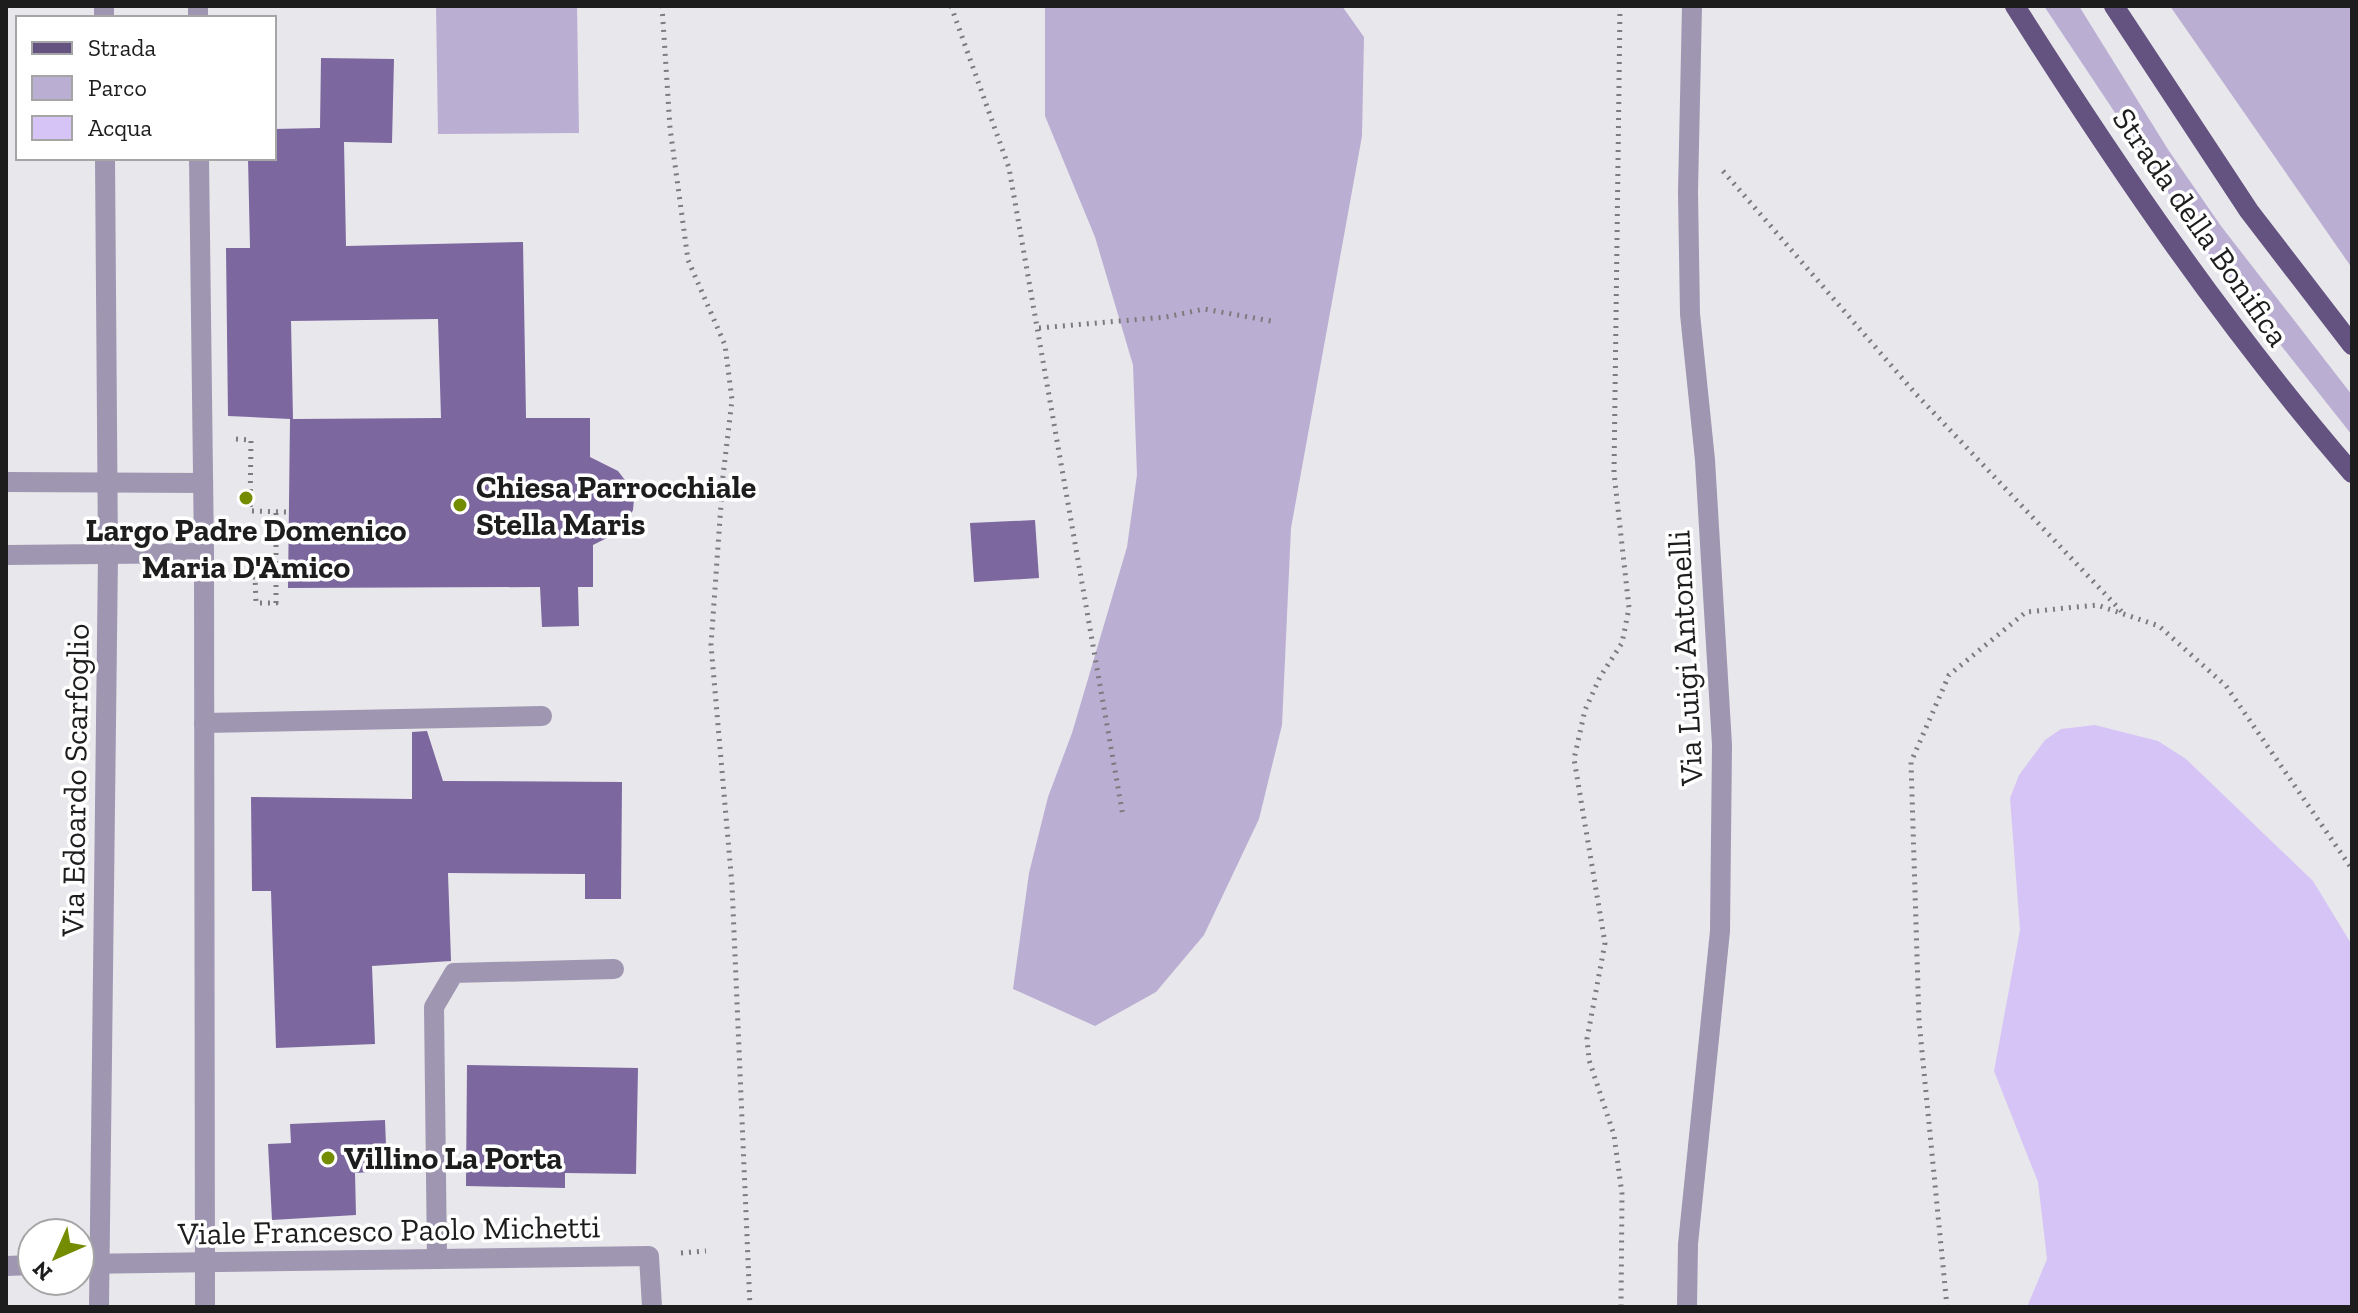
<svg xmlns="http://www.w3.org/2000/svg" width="2358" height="1313" font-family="'Zilla Slab',serif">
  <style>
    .green { fill: #bbaed3 }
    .water { fill: #d6c4f6 }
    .building { fill: #7c679f; fill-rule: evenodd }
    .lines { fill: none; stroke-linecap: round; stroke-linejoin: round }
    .path { stroke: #7c7c7e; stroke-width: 5; stroke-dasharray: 2 6; stroke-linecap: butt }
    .minor { stroke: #9f96b1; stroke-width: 20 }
    .major { stroke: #645280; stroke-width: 20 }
    .poi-dot { fill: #748c00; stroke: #fff; stroke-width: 3 }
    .labels { text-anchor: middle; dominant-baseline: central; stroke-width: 7; stroke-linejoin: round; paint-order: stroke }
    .street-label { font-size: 32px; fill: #1d1d1e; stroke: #fff }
    .poi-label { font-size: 32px; font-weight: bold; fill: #1d1d1e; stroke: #fff; text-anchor: start }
  </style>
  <rect width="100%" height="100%" fill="#e8e7eb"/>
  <!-- green -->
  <g class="green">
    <path d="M 436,6 L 577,6 L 579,133 L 438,134 Z"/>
    <path d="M 1045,6 L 1342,6 L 1364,37 L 1362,136 L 1291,528 L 1282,725 L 1259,819 L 1204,935 L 1156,992 L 1095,1026 L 1013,989 L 1029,873 L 1048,797 L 1072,733 L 1127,547 L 1137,475 L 1133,365 L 1095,237 L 1045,116 Z"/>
    <path d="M 2044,6 L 2079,6 L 2169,151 L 2221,226 L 2352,395 L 2352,435 L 2211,257 Z"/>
    <path d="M 2170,6 L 2352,6 L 2352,268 Z"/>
  </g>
  <!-- water -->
  <path class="water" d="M 2095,725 L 2158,741 L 2186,759 L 2313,881 L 2352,945 L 2352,1307 L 2027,1307 L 2047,1259 L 2038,1182 L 1994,1071 L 2020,930 L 2010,798 L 2019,775 L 2045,740 L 2061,729 Z"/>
  <!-- building -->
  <g class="building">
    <path d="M 321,58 L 394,59 L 392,143 L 344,142 L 346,246 L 523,242 L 526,418 L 590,418 L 590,457 L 618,471 L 631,488 L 634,499 L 633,510 L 623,530 L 593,545 L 593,587 L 578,587 L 579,626 L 542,627 L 540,587 L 288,588 L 290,419 L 228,416 L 226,248 L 250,248 L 248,158 L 274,158 L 274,129 L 320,128 ZM 438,319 L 441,418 L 293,419 L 291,321 Z"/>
    <path d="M 1035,520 L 1039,578 L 974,582 L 970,523 Z"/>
    <path d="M 427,731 L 443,781 L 622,782 L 621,899 L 585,899 L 585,874 L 448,873 L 451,961 L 372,966 L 375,1044 L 276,1048 L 271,891 L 252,891 L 251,797 L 412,799 L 412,732 Z"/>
    <path d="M 467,1065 L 638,1068 L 636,1174 L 565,1173 L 565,1188 L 466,1186 Z"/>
    <path d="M 385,1120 L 387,1171 L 355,1173 L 356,1215 L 272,1220 L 268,1144 L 291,1143 L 290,1124 Z"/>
  </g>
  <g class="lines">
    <!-- path -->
    <g class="path">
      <path d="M 662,6 L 670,128 L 688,260 L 725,345 L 732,400 L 723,476 L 711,645 L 732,885 L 750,1307"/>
      <path d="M 951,6 L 1009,168 L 1123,816"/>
      <path d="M 1620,6 L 1614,473 L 1629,608 L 1622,643 L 1600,677 L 1585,710 L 1574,759 L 1605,943 L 1587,1039 L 1589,1060 L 1614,1135 L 1622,1194 L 1621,1307"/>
      <path d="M 1723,171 L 1915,393 L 2124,614"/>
      <path d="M 1039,328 L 1166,317 L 1204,309 L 1271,321"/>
      <path d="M 236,439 L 251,440 L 250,511 L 287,512"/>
      <path d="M 237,576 L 255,577 L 256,603 L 276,603 L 276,511"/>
      <path d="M 681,1253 L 706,1251"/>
      <path d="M 1947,1307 L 1919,1021 L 1911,762 L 1949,675 L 2026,612 L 2097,605 L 2159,626 L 2226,686 L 2352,869"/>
    </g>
    <!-- minor -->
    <g class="minor">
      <path d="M 104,6 L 104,18"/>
      <path d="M 198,6 L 198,18"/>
      <path d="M 199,158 L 204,553 L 205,1307"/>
      <path d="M 6,482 L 203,483"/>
      <path d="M 6,555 L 204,553"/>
      <path d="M 204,723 L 542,716"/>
      <path d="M 437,1259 L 434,1007 L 454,973 L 614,969"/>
      <path d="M 80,1264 L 649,1256 L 652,1307"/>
      <path d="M 6,1266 L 32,1265"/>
      <path d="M 99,1307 L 108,555 L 105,158"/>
      <path d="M 1687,1307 L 1688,1244 L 1720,931 L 1722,745 L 1705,460 L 1690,314 L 1688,192 L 1692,6"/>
    </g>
    <!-- major -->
    <g class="major">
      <path d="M 2015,6 C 2118,169 2226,327 2352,473"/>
      <path d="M 2114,6 L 2249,211 L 2352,345"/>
    </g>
  </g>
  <!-- markers -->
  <g class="poi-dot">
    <circle cx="246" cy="498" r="8"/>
    <circle cx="460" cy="505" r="8"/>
    <circle cx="328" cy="1158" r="8"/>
  </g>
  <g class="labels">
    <!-- street labels -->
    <g class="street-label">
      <text transform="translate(2201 227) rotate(55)">Strada della Bonifica</text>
      <text transform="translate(1685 658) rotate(-93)">Via Luigi Antonelli</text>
      <text transform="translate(75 780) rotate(-89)">Via Edoardo Scarfoglio</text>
      <text transform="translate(389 1230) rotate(-1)">Viale Francesco Paolo Michetti</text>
    </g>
    <!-- poi labels -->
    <g class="poi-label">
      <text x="476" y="487">Chiesa Parrocchiale<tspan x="476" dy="37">Stella Maris</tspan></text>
      <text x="246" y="530" text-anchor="middle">Largo Padre Domenico<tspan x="246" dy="37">Maria D'Amico</tspan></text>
      <text x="344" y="1158">Villino La Porta</text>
    </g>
  </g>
  <!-- border -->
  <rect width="2358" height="1313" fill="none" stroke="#1d1d1e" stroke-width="16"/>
  <!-- legend -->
  <rect x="16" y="16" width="260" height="144" fill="#ffffff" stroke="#a5a5a5" stroke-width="2"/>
  <rect x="32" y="42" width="40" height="12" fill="#645280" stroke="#a5a5a5" stroke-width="2"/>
  <text x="88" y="56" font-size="24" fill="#1d1d1e">Strada</text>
  <rect x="32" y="76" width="40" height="24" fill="#bbaed3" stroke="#a5a5a5" stroke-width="2"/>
  <text x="88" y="96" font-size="24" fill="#1d1d1e">Parco</text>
  <rect x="32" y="116" width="40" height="24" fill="#d6c4f6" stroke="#a5a5a5" stroke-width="2"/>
  <text x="88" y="136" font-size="24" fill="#1d1d1e">Acqua</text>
  <!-- north arrow -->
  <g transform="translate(56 1257) rotate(225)"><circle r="38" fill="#ffffff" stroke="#a5a5a5" stroke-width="2"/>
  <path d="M0-6L14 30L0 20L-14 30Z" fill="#748c00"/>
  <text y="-12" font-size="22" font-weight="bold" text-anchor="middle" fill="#1d1d1e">N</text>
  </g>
</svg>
